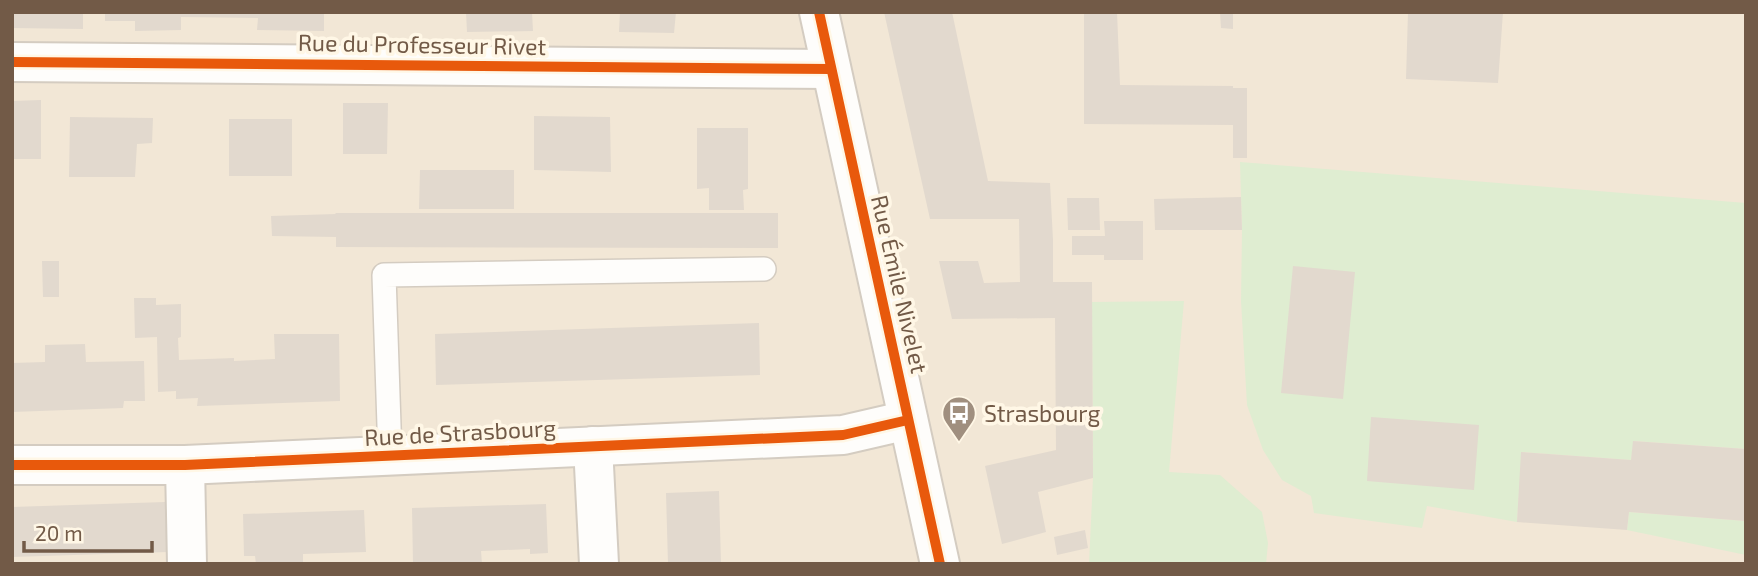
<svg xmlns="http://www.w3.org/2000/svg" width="1758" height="576" font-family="'Exo 2',sans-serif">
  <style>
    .residential { fill: #f2e7d6 }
    .green { fill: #dfedd1 }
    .building { fill: #e2d9ce }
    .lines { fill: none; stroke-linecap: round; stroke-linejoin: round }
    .service-casing { stroke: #d4ccc1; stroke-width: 26 }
    .minor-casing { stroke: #d4ccc1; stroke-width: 42 }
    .service { stroke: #fefdfb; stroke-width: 23 }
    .minor { stroke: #fefdfb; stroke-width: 38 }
    .cycleway-casing { stroke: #fff7e6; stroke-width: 15 }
    .cycleway { stroke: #e8590c; stroke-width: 10 }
    .labels { text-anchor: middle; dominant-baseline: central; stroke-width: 7; stroke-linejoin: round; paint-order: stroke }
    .street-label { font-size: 23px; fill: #725a47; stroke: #fff7e6 }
    .poi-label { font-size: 23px; fill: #725a47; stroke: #fff7e6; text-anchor: start }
  </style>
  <rect width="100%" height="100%" fill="#f6f1e6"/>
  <!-- residential -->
  <rect class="residential" x="12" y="12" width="1734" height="552"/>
  <!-- green -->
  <g class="green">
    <path d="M 1240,162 L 1746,203 L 1746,449 L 1634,441 L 1631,460 L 1522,452 L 1517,522 L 1427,506 L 1422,528 L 1314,513 L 1311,496 L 1282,480 L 1263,450 L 1247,405 L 1241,301 L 1242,230 Z"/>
    <path d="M 1184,301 L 1169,472 L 1220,475 L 1262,512 L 1268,543 L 1266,564 L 1089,564 L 1093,478 L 1092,302 Z"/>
    <path d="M 1629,512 L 1746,521 L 1746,555 L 1627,530 Z"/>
  </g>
  <!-- building -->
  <g class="building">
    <path d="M 12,12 L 83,12 L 83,29 L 12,28 Z"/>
    <path d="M 105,12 L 324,12 L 324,31 L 257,30 L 258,18 L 181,17 L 181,30 L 135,31 L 135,21 L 105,21 Z"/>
    <path d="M 466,12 L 532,12 L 533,31 L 467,32 Z"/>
    <path d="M 620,12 L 676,12 L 674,33 L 619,32 Z"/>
    <path d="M 884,12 L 952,12 L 988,181 L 1050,183 L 1053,240 L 1053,282 L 1092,282 L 1093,478 L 1038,492 L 1046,532 L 1002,544 L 985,466 L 1056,450 L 1055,318 L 952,319 L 939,261 L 978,261 L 984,283 L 1020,282 L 1019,219 L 930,219 Z"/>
    <path d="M 1084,12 L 1117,12 L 1120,85 L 1233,86 L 1233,88 L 1247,88 L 1247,158 L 1233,158 L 1233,125 L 1084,124 Z"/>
    <path d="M 1220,12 L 1233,12 L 1233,29 L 1221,28 Z"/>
    <path d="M 1408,12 L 1503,12 L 1498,83 L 1406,79 Z"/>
    <path d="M 41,100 L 41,159 L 12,159 L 12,101 Z"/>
    <path d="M 343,103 L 388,103 L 387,154 L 343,154 Z"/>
    <path d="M 534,116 L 610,117 L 611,172 L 534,170 Z"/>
    <path d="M 70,117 L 153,118 L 152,143 L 137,144 L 135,177 L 69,177 Z"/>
    <rect x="229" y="119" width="63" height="57"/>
    <path d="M 697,128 L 748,128 L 748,189 L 743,190 L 744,210 L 709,210 L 709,188 L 697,189 Z"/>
    <path d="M 420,170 L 514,170 L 514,209 L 419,209 Z"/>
    <path d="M 1241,197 L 1242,230 L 1155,230 L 1154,199 Z"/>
    <path d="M 1067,198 L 1099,198 L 1100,230 L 1068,230 Z"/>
    <path d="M 335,213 L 778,213 L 778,248 L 336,247 L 336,237 L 272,236 L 271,216 L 336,214 Z"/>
    <path d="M 1104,221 L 1143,221 L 1143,260 L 1104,260 L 1104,255 L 1072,255 L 1072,236 L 1105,236 Z"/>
    <path d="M 42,261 L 59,261 L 59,297 L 43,297 Z"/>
    <path d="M 1293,266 L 1355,272 L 1343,399 L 1281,393 Z"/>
    <path d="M 134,298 L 156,298 L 156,305 L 181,304 L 181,337 L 178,338 L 179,360 L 234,358 L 234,361 L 275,359 L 274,334 L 339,334 L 340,401 L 197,406 L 198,398 L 176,399 L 176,391 L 158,392 L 157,337 L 135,338 Z"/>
    <path d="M 759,323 L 760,375 L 436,385 L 435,334 Z"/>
    <path d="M 85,344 L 86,362 L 144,361 L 145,401 L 124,401 L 123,408 L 12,412 L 12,363 L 45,362 L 45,345 Z"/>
    <path d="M 1371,417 L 1479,425 L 1474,490 L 1367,481 Z"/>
    <path d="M 1633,441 L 1746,449 L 1746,521 L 1629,512 L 1627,530 L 1517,522 L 1521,452 L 1631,460 Z"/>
    <path d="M 719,491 L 721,564 L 668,564 L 666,493 Z"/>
    <path d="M 165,502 L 167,552 L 12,557 L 12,507 Z"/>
    <path d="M 546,504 L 548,553 L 530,554 L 530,549 L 481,551 L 482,564 L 413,564 L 412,508 Z"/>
    <path d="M 364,510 L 366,552 L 303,554 L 303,564 L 256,564 L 255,556 L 244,556 L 243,514 Z"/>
    <path d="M 1085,530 L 1088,548 L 1057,555 L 1054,537 Z"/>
  </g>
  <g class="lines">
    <!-- service casing -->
    <g class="service-casing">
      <path id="service" d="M 390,456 L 384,275 L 764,269"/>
    </g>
    <!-- minor casing -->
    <g class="minor-casing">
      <g id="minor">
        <path d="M 819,12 L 940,564"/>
        <path d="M 12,62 L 831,69"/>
        <path d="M 593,446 L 599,564"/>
        <path d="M 12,465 L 185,465 L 843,435 L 908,420"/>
        <path d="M 185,465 L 187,564"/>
      </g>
    </g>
    <!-- service -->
    <use href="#service" class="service"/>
    <!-- minor -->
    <use href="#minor" class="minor"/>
    <!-- cycleway casing -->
    <g class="cycleway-casing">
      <g id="cycleway">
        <path d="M 819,12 L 940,564"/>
        <path d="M 12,62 L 831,69"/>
        <path d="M 12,465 L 185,465 L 843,435 L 908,420"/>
      </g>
    </g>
    <!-- cycleway -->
    <use href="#cycleway" class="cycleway"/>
  </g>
  <!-- icons -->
  <defs>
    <g id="bus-pin" transform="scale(1.75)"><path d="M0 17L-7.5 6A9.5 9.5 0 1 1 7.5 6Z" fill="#a08f7f" stroke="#fff7e6"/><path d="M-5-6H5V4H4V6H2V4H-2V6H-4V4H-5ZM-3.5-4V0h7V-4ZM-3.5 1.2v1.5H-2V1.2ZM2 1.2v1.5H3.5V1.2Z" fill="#fff"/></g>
  </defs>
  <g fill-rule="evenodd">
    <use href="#bus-pin" x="959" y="413"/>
  </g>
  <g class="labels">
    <!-- street labels -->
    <g class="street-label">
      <text transform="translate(422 44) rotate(1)">Rue du Professeur Rivet</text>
      <text transform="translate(900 284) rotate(77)">Rue Émile Nivelet</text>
      <text transform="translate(460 432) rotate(-3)">Rue de Strasbourg</text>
    </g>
    <!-- poi labels -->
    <g class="poi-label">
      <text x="984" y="413">Strasbourg</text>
    </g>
  </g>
  <!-- border -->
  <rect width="1758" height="576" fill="none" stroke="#725a47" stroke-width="28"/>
  <!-- scale -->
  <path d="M24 541v10h128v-10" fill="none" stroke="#725a47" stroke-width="3.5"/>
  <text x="35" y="541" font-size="21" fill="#725a47" stroke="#fff7e6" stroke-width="5" paint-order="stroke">20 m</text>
</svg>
